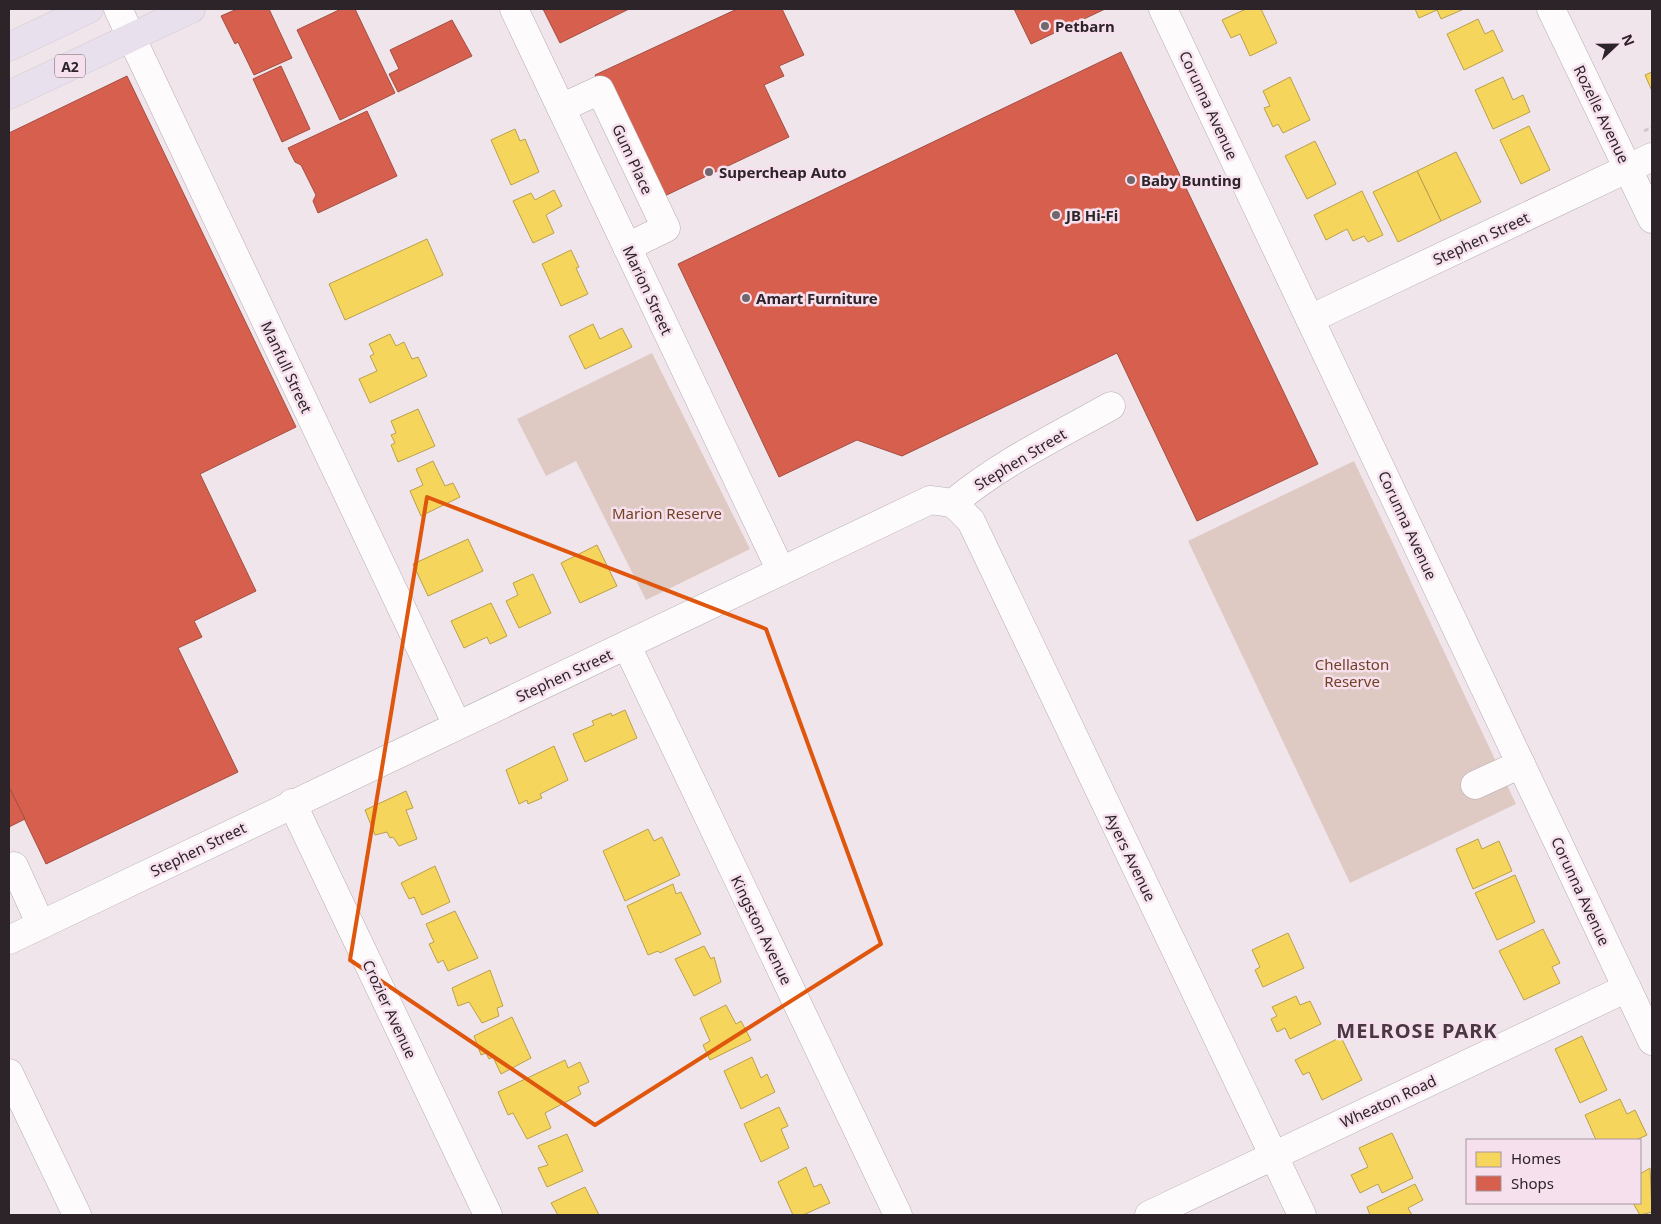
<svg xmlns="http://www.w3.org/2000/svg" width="1661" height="1224" font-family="'Noto Sans',sans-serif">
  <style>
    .green { fill: #dec9c3 }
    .homes { fill: #f6d55c; stroke: #b9a04c }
    .shops { fill: #d6604d; stroke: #a34e42 }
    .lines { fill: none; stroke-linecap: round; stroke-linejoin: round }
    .minor-casing { stroke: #b7adb3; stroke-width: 29 }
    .highway-casing { stroke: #ccc5c9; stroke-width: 29 }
    .path { stroke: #cdc8cb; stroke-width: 3; stroke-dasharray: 5 2.5; stroke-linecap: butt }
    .minor { stroke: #fdfbfc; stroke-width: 28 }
    .highway { stroke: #e8e0ed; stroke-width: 28 }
    .marked { fill: none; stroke: #df560d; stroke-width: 4; stroke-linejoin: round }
    .poi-dot { fill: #71686d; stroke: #f6e0ed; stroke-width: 2 }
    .labels { text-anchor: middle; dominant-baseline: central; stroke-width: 5; stroke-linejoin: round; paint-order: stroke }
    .shield { fill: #f6e0ed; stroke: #695c63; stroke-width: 1 }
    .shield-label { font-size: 14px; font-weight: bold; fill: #2c2428 }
    .poi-label { font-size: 15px; font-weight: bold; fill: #2c2428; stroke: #f6e0ed; text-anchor: start }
    .street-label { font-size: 15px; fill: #2c2428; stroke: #f6e0ed }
    .park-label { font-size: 15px; fill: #734022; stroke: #f6e0ed }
    .district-label { font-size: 20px; font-weight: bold; letter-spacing: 1px; fill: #493842; stroke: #f6e0ed }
  </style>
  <rect width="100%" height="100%" fill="#f1e5ec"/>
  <!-- green -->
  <g class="green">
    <path d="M 652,353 L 750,549 L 646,600 L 576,461 L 546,476 L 517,419 Z"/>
    <path d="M 1354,461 L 1516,804 L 1350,883 L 1188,541 Z"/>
  </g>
  <!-- homes -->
  <g class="homes">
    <path d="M 1246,9 L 1261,9 L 1277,43 L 1250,56 L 1240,34 L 1231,38 L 1222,20 Z"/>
    <path d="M 1415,9 L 1464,9 L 1441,19 L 1437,10 L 1419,18 Z"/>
    <path d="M 1478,19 L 1485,34 L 1493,30 L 1503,51 L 1464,70 L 1447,34 Z"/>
    <path d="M 1652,72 L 1652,91 L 1645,75 Z"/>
    <path d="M 1290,77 L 1310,120 L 1283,133 L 1278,124 L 1273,127 L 1264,108 L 1270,106 L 1263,91 Z"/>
    <path d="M 1503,77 L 1513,100 L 1523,95 L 1530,112 L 1493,129 L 1475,90 Z"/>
    <path d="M 1529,126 L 1550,170 L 1521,184 L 1500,140 Z"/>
    <path d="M 515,129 L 520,141 L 525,139 L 539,172 L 511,185 L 491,140 Z"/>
    <path d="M 1315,141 L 1336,184 L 1307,199 L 1285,156 Z"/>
    <path d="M 1456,152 L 1481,202 L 1441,221 L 1417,171 Z"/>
    <path d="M 1417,171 L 1441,221 L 1398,242 L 1373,192 Z"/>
    <path d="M 554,190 L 562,206 L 546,215 L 554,233 L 533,243 L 513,201 L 531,193 L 535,200 Z"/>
    <path d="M 1362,191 L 1383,235 L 1368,242 L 1364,236 L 1353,241 L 1347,229 L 1326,240 L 1314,215 Z"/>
    <path d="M 427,239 L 443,275 L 345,320 L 329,284 Z"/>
    <path d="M 571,250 L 579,267 L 576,268 L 588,294 L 561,306 L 542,264 Z"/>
    <path d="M 593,324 L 600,339 L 622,328 L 632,347 L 585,369 L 569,336 Z"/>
    <path d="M 390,334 L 396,346 L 404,342 L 412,359 L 418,357 L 427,376 L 370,403 L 359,379 L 377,371 L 370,356 L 374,354 L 369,344 Z"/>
    <path d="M 418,409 L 435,446 L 398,462 L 391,445 L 395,443 L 391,435 L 396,433 L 391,421 Z"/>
    <path d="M 433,461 L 445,486 L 453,483 L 460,497 L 421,516 L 410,491 L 423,485 L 416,469 Z"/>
    <path d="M 468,539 L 483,571 L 428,596 L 413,564 Z"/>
    <path d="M 597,545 L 617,586 L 580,603 L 561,563 Z"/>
    <path d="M 533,574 L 551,613 L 519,628 L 506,601 L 518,595 L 513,583 Z"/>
    <path d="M 491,603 L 507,636 L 490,644 L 487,637 L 464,648 L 451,621 Z"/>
    <path d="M 625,710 L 637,738 L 585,762 L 573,734 L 594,725 L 592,721 L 611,713 L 612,716 Z"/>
    <path d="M 554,746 L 568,780 L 540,794 L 542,798 L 528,804 L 527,800 L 519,804 L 506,770 Z"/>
    <path d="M 406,791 L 413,808 L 406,810 L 417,839 L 399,846 L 393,837 L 390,838 L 387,832 L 375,835 L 365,810 Z"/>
    <path d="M 648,829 L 654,841 L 662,837 L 680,875 L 625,901 L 603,851 Z"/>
    <path d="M 1478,839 L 1482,849 L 1499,841 L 1512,871 L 1473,889 L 1456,849 Z"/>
    <path d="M 435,866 L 450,902 L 422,915 L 414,897 L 409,899 L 401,883 Z"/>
    <path d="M 1515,875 L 1535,922 L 1497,940 L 1475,893 Z"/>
    <path d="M 673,884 L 676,894 L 681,892 L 701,934 L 660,953 L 658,951 L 648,955 L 627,906 Z"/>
    <path d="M 455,911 L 478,958 L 448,971 L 443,960 L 438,963 L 429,944 L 434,942 L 426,924 Z"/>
    <path d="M 1543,929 L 1560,963 L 1552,967 L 1560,983 L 1524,1000 L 1499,951 Z"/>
    <path d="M 1288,933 L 1304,968 L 1263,987 L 1255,970 L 1260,967 L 1252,950 Z"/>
    <path d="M 704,946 L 711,959 L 714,957 L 721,982 L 694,996 L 675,959 Z"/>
    <path d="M 490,970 L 503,1006 L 497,1008 L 499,1016 L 482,1023 L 469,1002 L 458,1006 L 452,988 Z"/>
    <path d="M 1296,996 L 1300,1005 L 1310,1001 L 1321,1024 L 1290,1039 L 1285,1028 L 1277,1032 L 1271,1019 L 1277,1016 L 1272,1007 Z"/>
    <path d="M 726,1005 L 736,1024 L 741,1021 L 751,1040 L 710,1060 L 703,1045 L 710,1041 L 700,1018 Z"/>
    <path d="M 512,1017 L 531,1058 L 501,1074 L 493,1057 L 489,1059 L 486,1053 L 481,1055 L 474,1036 Z"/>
    <path d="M 1582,1036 L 1607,1090 L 1580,1103 L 1555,1049 Z"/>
    <path d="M 1341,1037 L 1362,1080 L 1322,1100 L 1309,1072 L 1303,1075 L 1295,1060 Z"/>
    <path d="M 752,1057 L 761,1078 L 767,1074 L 775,1092 L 741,1109 L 724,1071 Z"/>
    <path d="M 565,1060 L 568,1068 L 580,1062 L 589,1082 L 578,1087 L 581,1094 L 545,1113 L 551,1128 L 527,1139 L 513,1113 L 508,1115 L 498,1092 Z"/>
    <path d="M 1620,1099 L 1627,1114 L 1635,1110 L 1647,1135 L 1636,1140 L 1596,1140 L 1585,1115 Z"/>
    <path d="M 779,1107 L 788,1126 L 781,1129 L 789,1148 L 761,1162 L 744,1124 Z"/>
    <path d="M 1392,1133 L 1413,1178 L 1382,1193 L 1378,1184 L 1360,1193 L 1351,1175 L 1368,1167 L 1359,1148 Z"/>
    <path d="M 567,1134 L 583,1171 L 547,1187 L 538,1168 L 548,1165 L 538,1146 Z"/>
    <path d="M 806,1167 L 814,1187 L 821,1184 L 830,1203 L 803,1215 L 793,1215 L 778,1182 Z"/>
    <path d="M 1650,1168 L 1652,1212 L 1640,1215 L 1633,1203 L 1640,1203 L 1640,1174 Z"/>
    <path d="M 1415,1184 L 1423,1200 L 1408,1208 L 1412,1215 L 1370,1215 L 1367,1207 Z"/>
    <path d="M 585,1187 L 599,1215 L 558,1215 L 551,1203 Z"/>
  </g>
  <!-- shops -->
  <g class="shops">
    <path d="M 237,9 L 269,9 L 292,58 L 254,75 L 238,42 L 235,44 L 221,16 Z"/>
    <path d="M 341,9 L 355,9 L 395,93 L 340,120 L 297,30 Z"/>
    <path d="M 543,9 L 629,9 L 560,43 Z"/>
    <path d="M 737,9 L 782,9 L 804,55 L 779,66 L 784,76 L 764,85 L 789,137 L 654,201 L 595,75 Z"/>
    <path d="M 1014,9 L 1105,9 L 1031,44 Z"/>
    <path d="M 452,20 L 472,56 L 398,92 L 389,74 L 399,69 L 390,50 Z"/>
    <path d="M 1121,52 L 1318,464 L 1197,521 L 1117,353 L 902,456 L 857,440 L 779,477 L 678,264 Z"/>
    <path d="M 281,66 L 310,129 L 282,142 L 253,79 Z"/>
    <path d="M 127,76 L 296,427 L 200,474 L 256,591 L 194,621 L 202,637 L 178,648 L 238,772 L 46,864 L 9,787 L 9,133 Z"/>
    <path d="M 367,111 L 397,176 L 318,213 L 313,201 L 316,195 L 301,165 L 295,162 L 288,148 Z"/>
    <path d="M 9,787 L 25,819 L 9,827 Z"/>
  </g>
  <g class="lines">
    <!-- minor casing -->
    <g class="minor-casing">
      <g id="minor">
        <path d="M 118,9 L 457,725"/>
        <path d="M 514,9 L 781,571"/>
        <path d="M 1163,9 L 1652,1041"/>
        <path d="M 1551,9 L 1652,219"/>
        <path d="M 561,108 L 600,90 L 666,228 L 627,247"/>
        <path d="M 1310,319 L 1652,157"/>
        <path d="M 953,503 L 971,521 L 1302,1215"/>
        <path d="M 627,646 L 898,1215"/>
        <path d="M 1475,785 L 1521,764"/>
        <path d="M 292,803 L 488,1215"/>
        <path d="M 9,869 L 14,866 L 41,925"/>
        <path d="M 9,940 L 930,500 L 953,503 C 1001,463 1057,436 1111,406"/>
        <path d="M 9,1073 L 77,1215"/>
        <path d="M 1149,1215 L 1627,988"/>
      </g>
    </g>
    <!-- highway casing -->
    <g class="highway-casing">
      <g id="highway">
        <path d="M 9,47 L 89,9"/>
        <path d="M 9,95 L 191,9"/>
      </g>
    </g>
    <!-- path -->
    <path class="path" d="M 1644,131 L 1652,127"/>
    <!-- minor -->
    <use href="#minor" class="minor"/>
    <!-- highway -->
    <use href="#highway" class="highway"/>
  </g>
  <!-- marked area -->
  <path class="marked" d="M 427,497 L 766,629 L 881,944 L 595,1125 L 350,960 Z"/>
  <!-- markers -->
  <g class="poi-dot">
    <circle cx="1045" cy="26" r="5"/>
    <circle cx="709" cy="172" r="5"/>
    <circle cx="1131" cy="180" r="5"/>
    <circle cx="1056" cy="215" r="5"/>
    <circle cx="746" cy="298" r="5"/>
  </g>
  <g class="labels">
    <!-- shield labels -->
    <rect class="shield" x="55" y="54.5" width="30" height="23" rx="4"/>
    <g class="shield-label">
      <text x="70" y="66">A2</text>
    </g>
    <!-- poi labels -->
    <g class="poi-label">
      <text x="1055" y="26">Petbarn</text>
      <text x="719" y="172">Supercheap Auto</text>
      <text x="1141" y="180">Baby Bunting</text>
      <text x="1066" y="215">JB Hi-Fi</text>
      <text x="756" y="298">Amart Furniture</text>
    </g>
    <!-- street labels -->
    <g class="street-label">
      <text transform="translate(1209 105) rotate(65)">Corunna Avenue</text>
      <text transform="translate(1602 114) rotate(64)">Rozelle Avenue</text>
      <text transform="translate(633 159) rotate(65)">Gum Place</text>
      <text transform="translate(1481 238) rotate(-25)">Stephen Street</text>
      <text transform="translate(648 290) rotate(65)">Marion Street</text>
      <text transform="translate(287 367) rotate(65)">Manfull Street</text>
      <text transform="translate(1020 459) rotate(-31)">Stephen Street</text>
      <text transform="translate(1408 525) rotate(65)">Corunna Avenue</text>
      <text transform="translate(564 675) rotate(-25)">Stephen Street</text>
      <text transform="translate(198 849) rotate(-26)">Stephen Street</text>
      <text transform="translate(1131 857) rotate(64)">Ayers Avenue</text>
      <text transform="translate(1581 891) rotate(65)">Corunna Avenue</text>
      <text transform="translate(762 930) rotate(64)">Kingston Avenue</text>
      <text transform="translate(390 1009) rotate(65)">Crozier Avenue</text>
      <text transform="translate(1388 1101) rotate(-25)">Wheaton Road</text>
    </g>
    <!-- park labels -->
    <g class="park-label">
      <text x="667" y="513">Marion Reserve</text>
      <text x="1352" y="664">Chellaston<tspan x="1352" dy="17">Reserve</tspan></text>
    </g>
    <!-- district labels -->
    <g class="district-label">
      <text x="1417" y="1030">MELROSE PARK</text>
    </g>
  </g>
  <!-- border -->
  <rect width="1661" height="1224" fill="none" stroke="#2c2428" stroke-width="20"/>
  <!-- legend -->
  <rect x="1466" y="1139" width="175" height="65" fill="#f6e0ed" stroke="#a5959e"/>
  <rect x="1476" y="1152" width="25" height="15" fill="#f6d55c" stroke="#a5959e"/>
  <text x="1511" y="1164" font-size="15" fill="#2c2428">Homes</text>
  <rect x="1476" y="1176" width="25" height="15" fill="#d6604d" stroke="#a5959e"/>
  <text x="1511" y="1189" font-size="15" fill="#2c2428">Shops</text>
  <!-- north arrow -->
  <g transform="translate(1616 45) rotate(68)" stroke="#f6e0ed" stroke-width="4" paint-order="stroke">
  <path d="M0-4L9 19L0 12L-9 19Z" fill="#2c2428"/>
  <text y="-8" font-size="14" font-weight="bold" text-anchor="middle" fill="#2c2428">N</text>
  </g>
</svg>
